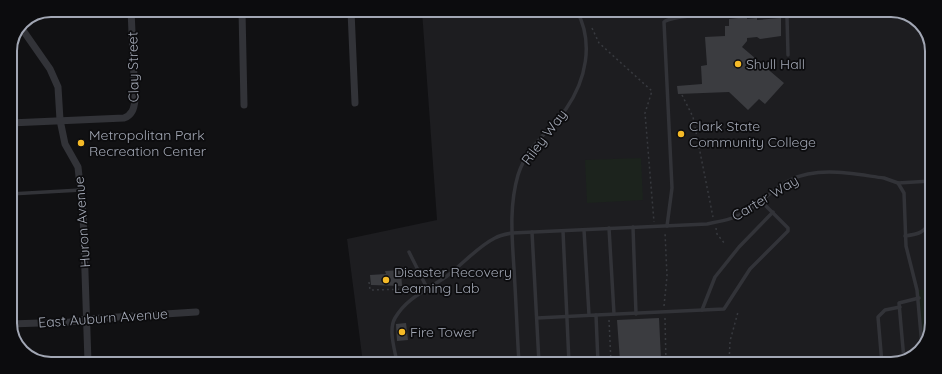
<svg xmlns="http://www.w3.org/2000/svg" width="942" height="374" font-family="Quicksand,sans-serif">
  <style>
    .built { fill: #1d1d20 }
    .green { fill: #1c231d }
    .building { fill: #3b3c40 }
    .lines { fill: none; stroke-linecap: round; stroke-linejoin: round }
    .path { stroke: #383a3f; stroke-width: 1.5; stroke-dasharray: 2 3; stroke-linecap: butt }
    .lane { stroke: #323338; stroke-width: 3.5 }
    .street { stroke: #323338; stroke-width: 7 }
    .poi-dot { fill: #f5ba27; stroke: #0c0c0e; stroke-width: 1.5 }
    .labels { text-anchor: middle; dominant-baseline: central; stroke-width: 3.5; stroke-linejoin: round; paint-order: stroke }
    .poi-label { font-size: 14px; fill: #a2a7b4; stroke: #0c0c0e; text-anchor: start }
    .street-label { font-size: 14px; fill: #a2a7b4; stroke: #0c0c0e }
    .rim { fill: none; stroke: #a2a7b4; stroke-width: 2 }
  </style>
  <rect width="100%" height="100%" fill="#111113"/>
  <!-- built -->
  <path class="built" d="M 422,11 L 904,12 L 924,26 L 932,48 L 930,291 L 927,340 L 914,357 L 891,364 L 363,363 L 347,239 L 437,220 Z"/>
  <!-- green -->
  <g class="green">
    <path d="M 641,158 L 643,200 L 587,203 L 585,160 Z"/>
    <path d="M 930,289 L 930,336 L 921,348 L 917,290 Z"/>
  </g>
  <!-- building -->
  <g class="building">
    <path d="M 747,17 L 747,19 L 757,18 L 757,20 L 781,18 L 781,36 L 760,39 L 757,37 L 747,38 L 747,41 L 742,47 L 784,83 L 765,104 L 759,99 L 748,110 L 729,92 L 678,94 L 677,86 L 702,84 L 701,66 L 707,65 L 705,37 L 725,36 L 725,26 L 729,26 L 729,19 Z"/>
    <path d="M 401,270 L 402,286 L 371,285 L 370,275 L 386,274 L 385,271 Z"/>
    <path d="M 659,318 L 661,359 L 636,360 L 636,363 L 629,363 L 629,361 L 620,361 L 617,320 Z"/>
    <path d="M 406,323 L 408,340 L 397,341 L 396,324 Z"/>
  </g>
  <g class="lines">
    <!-- path -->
    <g class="path">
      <path d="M 592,28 L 599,43 L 652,91 L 645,113 L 654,222"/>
      <path d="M 682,95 L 693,117 L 713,217"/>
      <path d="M 716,228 L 717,234 L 725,244"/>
      <path d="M 369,282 L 370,290 L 411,289 L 419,285"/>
      <path d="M 664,306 L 667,276 L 665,232"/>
      <path d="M 665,318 L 666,363"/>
      <path d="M 609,320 L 611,363"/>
      <path d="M 729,364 L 730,341 L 738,312"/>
    </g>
    <!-- lane -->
    <g class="lane">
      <path d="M 775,12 L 782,13 L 787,17 L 788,55"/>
      <path d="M 898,183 L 931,181"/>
      <path d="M 10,194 L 81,190"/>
      <path d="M 667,226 L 672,188 L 664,22 C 675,13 748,13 767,12"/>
      <path d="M 633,227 L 636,314"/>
      <path d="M 609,228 L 614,314"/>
      <path d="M 584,230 L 589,315"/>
      <path d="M 563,231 L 569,363"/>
      <path d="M 532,232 L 539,363"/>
      <path d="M 905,236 C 919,234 924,233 931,220"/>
      <path d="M 409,252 L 427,288"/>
      <path d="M 702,310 L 715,277 L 739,247 L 773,212"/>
      <path d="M 596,315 L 724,309 L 750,269 L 788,231 L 788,228 L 761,201"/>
      <path d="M 537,318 L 596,315 L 598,363"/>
      <path d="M 904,360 L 899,303 L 919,298"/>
      <path d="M 397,363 C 395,350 388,330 395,318 C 407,297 429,289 447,276 C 463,264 477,247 495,238 C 500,235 506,234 512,233 L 707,224 C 721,221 735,219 747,211 C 762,202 774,188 790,180 C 819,166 853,174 884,178 L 898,183 L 904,193 L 906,246 L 917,290 L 922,346"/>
      <path d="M 519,363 C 517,332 516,300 514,269 C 512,237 509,206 518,175 C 526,148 550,130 566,109 C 586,80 594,43 577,11"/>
      <path d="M 882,364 L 878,317 L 885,310 L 900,307"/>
    </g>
    <!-- street -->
    <g class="street">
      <path d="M 242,11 L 244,105"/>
      <path d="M 351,11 L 355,103"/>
      <path d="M 20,26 L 50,69 L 58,87 L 60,120 L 65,144 L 78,167 L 83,213 L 88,362"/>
      <path d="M 10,123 L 124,118 C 132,115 134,109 135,100 L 131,10"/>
      <path d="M 10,324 L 70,322 L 87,319 L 196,312"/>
    </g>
  </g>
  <!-- markers -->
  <g class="poi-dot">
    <circle cx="738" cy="64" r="4"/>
    <circle cx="681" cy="134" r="4"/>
    <circle cx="81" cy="143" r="4"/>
    <circle cx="386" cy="280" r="4"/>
    <circle cx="402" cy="332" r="4"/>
  </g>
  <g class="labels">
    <!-- poi labels -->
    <g class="poi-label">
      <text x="746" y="64">Shull Hall</text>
      <text x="689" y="126">Clark State<tspan x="689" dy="16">Community College</tspan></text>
      <text x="89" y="135">Metropolitan Park<tspan x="89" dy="16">Recreation Center</tspan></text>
      <text x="394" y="272">Disaster Recovery<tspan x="394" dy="16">Learning Lab</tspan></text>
      <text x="410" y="332">Fire Tower</text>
    </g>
    <!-- street labels -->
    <g class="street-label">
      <text transform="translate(133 67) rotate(-91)">Clay Street</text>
      <text transform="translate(544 137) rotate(-53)">Riley Way</text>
      <text transform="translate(765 198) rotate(-31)">Carter Way</text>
      <text transform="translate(82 222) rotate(-94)">Huron Avenue</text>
      <text transform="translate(103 318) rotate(-4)">East Auburn Avenue</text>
    </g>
  </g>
  <!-- crop -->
  <path d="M0 0H942V374H0ZM51 17H891A34 34 0 0 1 925 51V323A34 34 0 0 1 891 357H51A34 34 0 0 1 17 323V51A34 34 0 0 1 51 17Z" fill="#0c0c0e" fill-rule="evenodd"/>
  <path class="rim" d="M51 17H891A34 34 0 0 1 925 51V323A34 34 0 0 1 891 357H51A34 34 0 0 1 17 323V51A34 34 0 0 1 51 17Z"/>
</svg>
